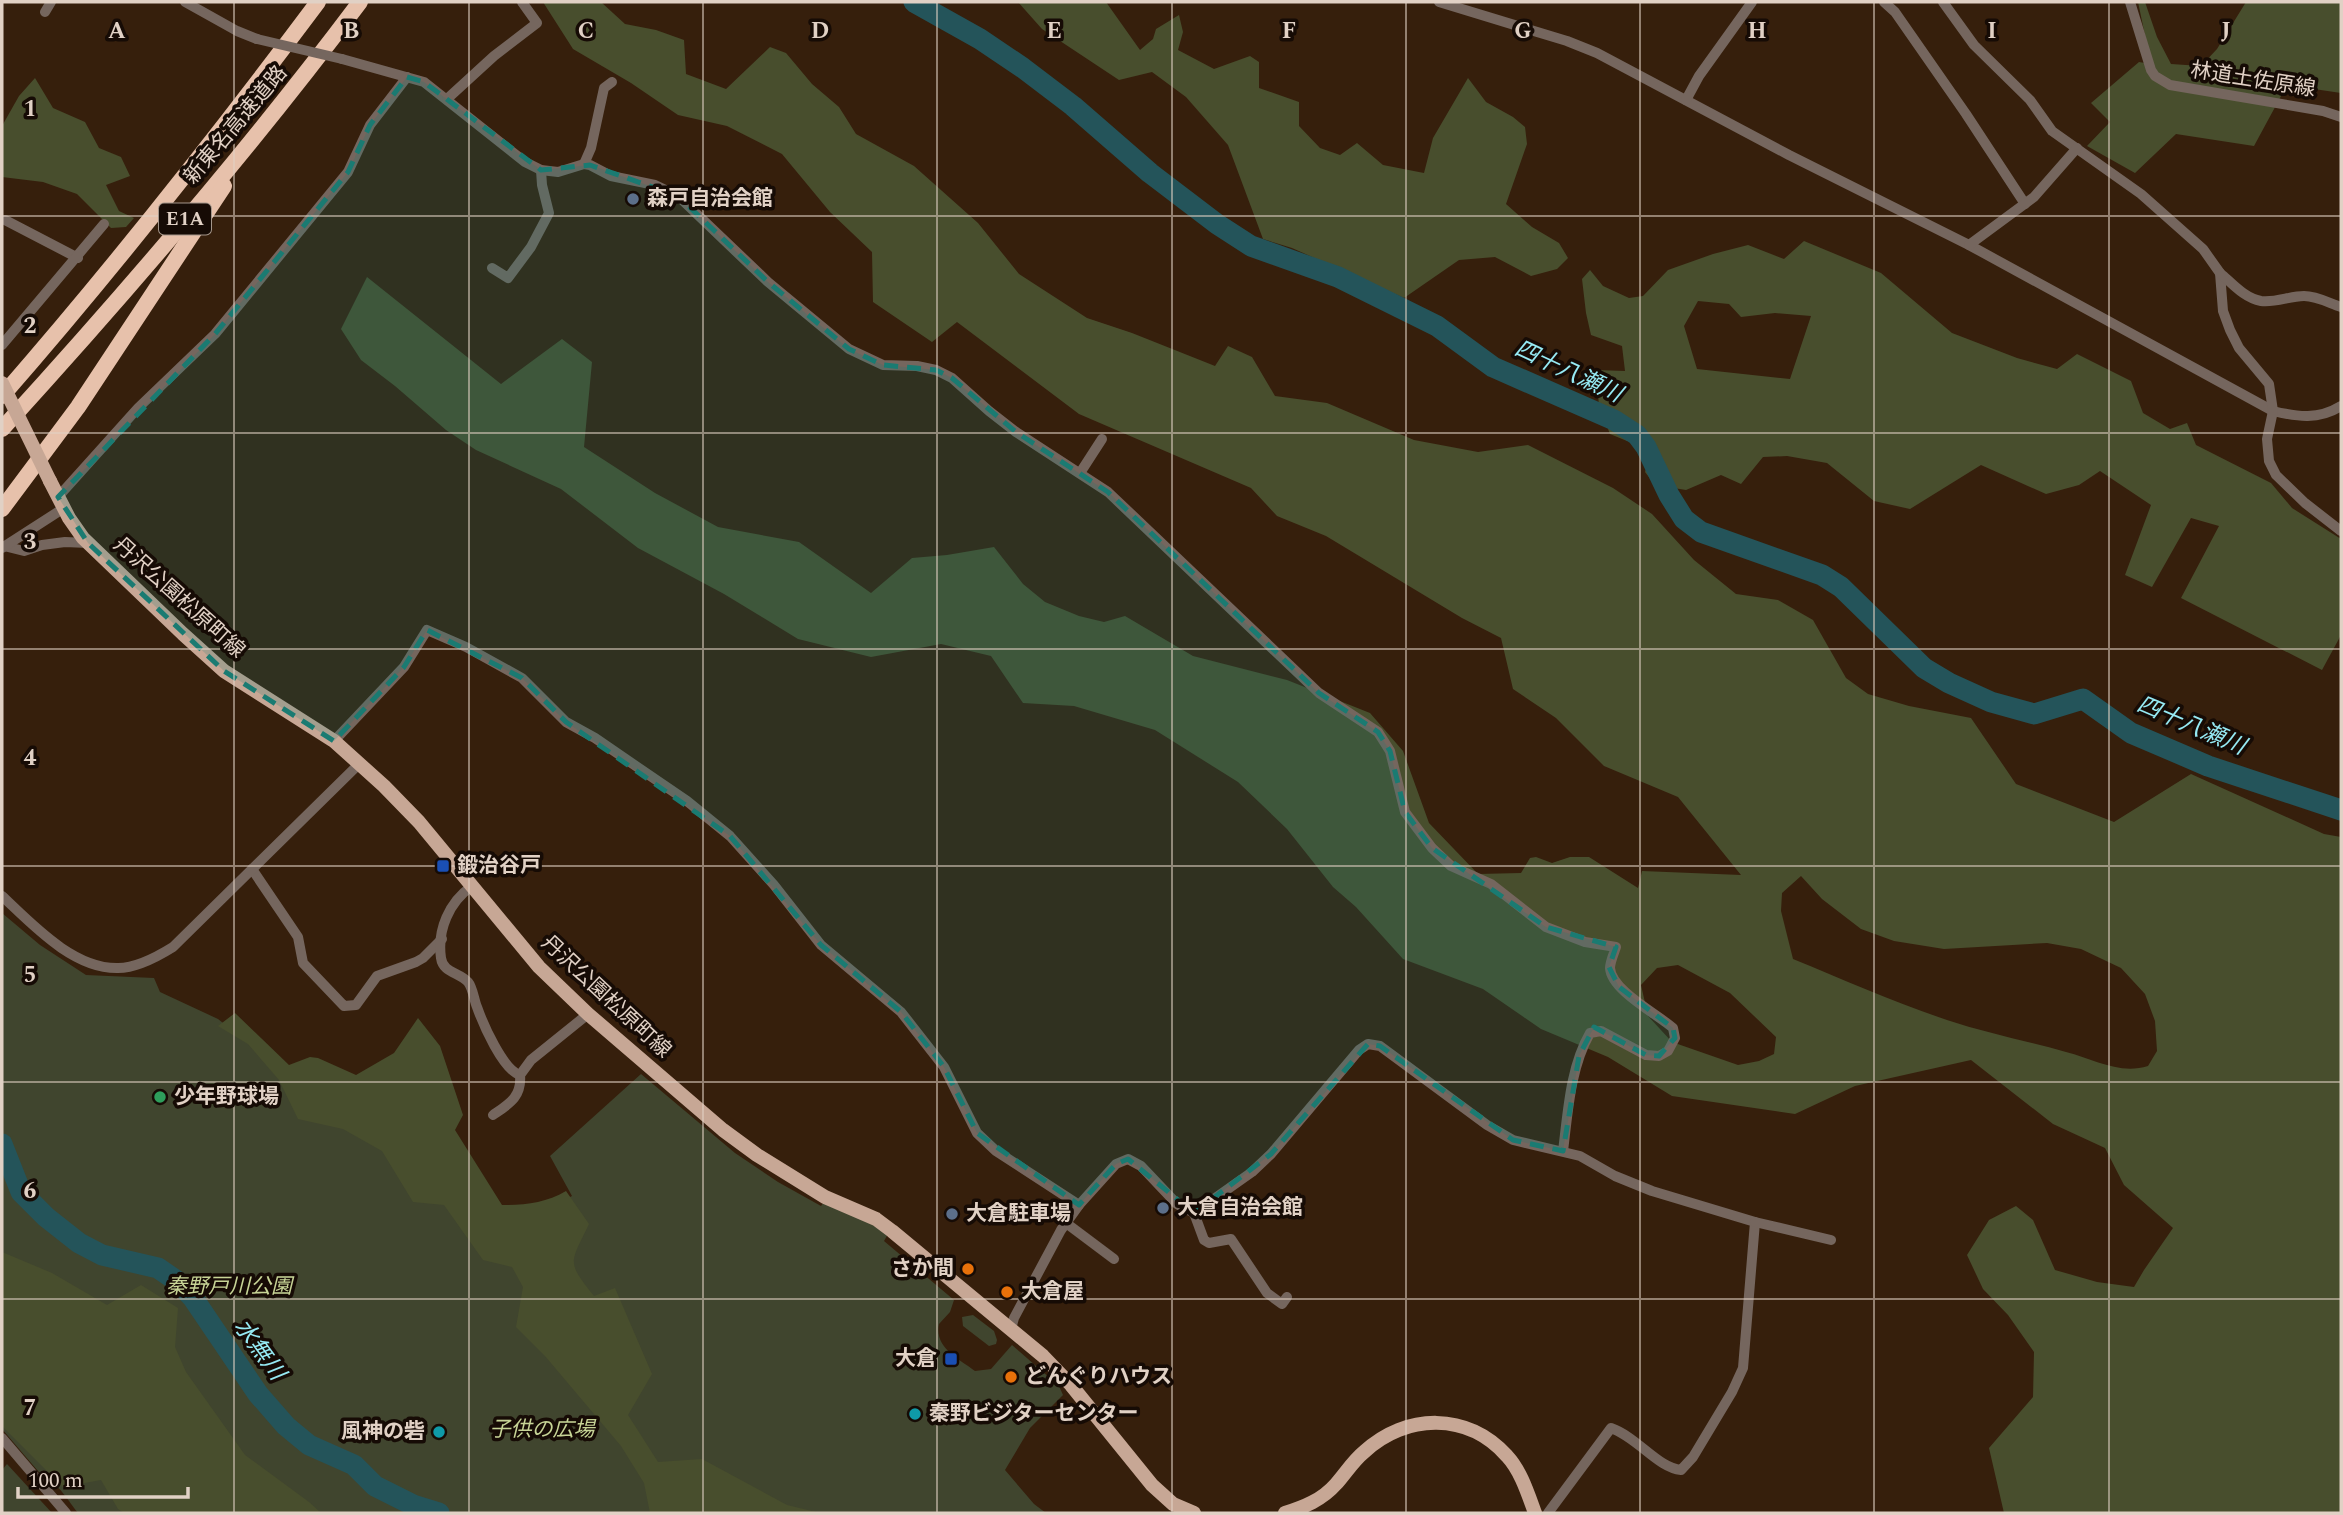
<svg xmlns="http://www.w3.org/2000/svg" width="2343" height="1515" font-family="Spectral,'Noto Sans JP',serif">
  <style>
    .green { fill: #40452e }
    .forest { fill: #484e2d; fill-rule: evenodd }
    .lines { fill: none; stroke-linecap: round; stroke-linejoin: round }
    .river { stroke: #24545a; stroke-width: 21 }
    .minor { stroke: #75665e; stroke-width: 10 }
    .major { stroke: #c7a795; stroke-width: 14 }
    .highway { stroke: #e7c1ab; stroke-width: 16 }
    .minor-bridge { stroke: #75665e; stroke-width: 10 }
    .major-bridge { stroke: #c7a795; stroke-width: 14 }
    .marked { fill: #1a7b72; fill-opacity: 0.2; stroke: #1a7b72; stroke-width: 5; stroke-dasharray: 14 9; stroke-linejoin: round }
    .grid { fill: none; stroke: #e1d1c5; stroke-width: 2; stroke-opacity: 0.55 }
    .service-dot { fill: #5c6f8a; stroke: #160b05; stroke-width: 2.5 }
    .transit-dot { fill: #1a4fb4; stroke: #160b05; stroke-width: 2.5 }
    .leisure-dot { fill: #2e9e5b; stroke: #160b05; stroke-width: 2.5 }
    .food-dot { fill: #e8710a; stroke: #160b05; stroke-width: 2.5 }
    .culture-dot { fill: #0f9aa8; stroke: #160b05; stroke-width: 2.5 }
    .labels { text-anchor: middle; dominant-baseline: central; stroke-width: 7; stroke-linejoin: round; paint-order: stroke }
    .shield { fill: #160b05; stroke: #a4968b; stroke-width: 2 }
    .shield-label { font-size: 19px; font-weight: bold; fill: #e1d1c5 }
    .street-label { font-size: 21px; fill: #e1d1c5; stroke: #160b05 }
    .poi-label { font-size: 21px; font-weight: bold; fill: #e1d1c5; stroke: #160b05; text-anchor: start }
    .park-label { font-size: 21px; font-style: italic; fill: #c7d496; stroke: #160b05 }
    .water-label { font-size: 23px; font-style: italic; fill: #96eaf4; stroke: #160b05 }
    .grid-label { font-size: 23px; text-anchor: middle; font-weight: bold; fill: #e1d1c5; stroke: #160b05; stroke-width: 7; stroke-linejoin: round; paint-order: stroke }
  </style>
  <rect width="100%" height="100%" fill="#361f0c"/>
  <!-- green -->
  <g class="green">
    <path d="M 2,913 L 40,945 L 86,975 L 154,978 L 160,992 L 218,1019 L 277,1066 L 500,1216 L 558,1203 L 572,1196 L 550,1156 L 641,1074 L 735,1153 L 778,1182 L 821,1206 L 824,1202 L 873,1225 L 888,1234 L 884,1241 L 954,1300 L 950,1312 L 939,1324 C 934,1348 959,1359 975,1371 L 991,1369 L 1012,1345 L 1059,1386 L 1063,1395 L 1030,1428 L 1005,1470 L 1034,1504 L 1046,1513 L 78,1513 C 69,1502 58,1482 44,1478 L 2,1429 Z"/>
    <path d="M 973,1315 L 994,1331 L 997,1340 L 996,1344 L 989,1346 L 963,1326 L 962,1317 Z"/>
    <path d="M 7,1464 L 52,1513 L 2,1513 L 2,1470 Z"/>
  </g>
  <!-- forest -->
  <g class="forest">
    <path d="M 543,2 L 601,2 L 625,24 L 656,30 L 684,40 L 686,74 L 726,89 L 770,47 L 786,53 L 812,84 L 839,107 L 856,134 L 914,166 L 978,223 L 1019,274 L 1087,318 L 1132,333 L 1215,366 L 1228,346 L 1252,357 L 1275,396 L 1327,403 L 1414,440 L 1478,452 L 1528,445 L 1613,488 L 1652,514 L 1694,560 L 1736,594 L 1778,600 L 1813,620 L 1846,678 L 1868,694 L 1909,706 L 1971,718 L 2016,784 L 2114,822 L 2191,774 L 2324,834 L 2341,837 L 2341,1513 L 2004,1513 L 1989,1448 L 2033,1397 L 2034,1352 L 2008,1315 L 1983,1289 L 1967,1255 L 1989,1220 L 2016,1206 L 2033,1220 L 2055,1270 L 2097,1282 L 2134,1287 L 2144,1270 L 2173,1228 L 2124,1185 L 2105,1148 L 2053,1124 L 1971,1060 L 1855,1086 L 1795,1114 L 1672,1096 L 1608,1057 L 1541,1029 L 1483,989 L 1403,959 L 1356,907 L 1333,887 L 1287,829 L 1238,782 L 1155,730 L 1074,706 L 1023,703 L 991,656 L 941,644 L 871,657 L 798,639 L 724,594 L 638,548 L 561,489 L 476,450 L 446,430 L 395,386 L 361,360 L 341,329 L 367,277 L 501,384 L 562,339 L 592,362 L 584,447 L 655,493 L 718,527 L 799,542 L 871,593 L 912,558 L 947,555 L 994,547 L 1023,584 L 1045,602 L 1079,616 L 1104,622 L 1125,616 L 1193,656 L 1287,680 L 1370,713 L 1403,751 L 1429,823 L 1478,874 L 1521,873 L 1530,858 L 1536,857 L 1552,863 L 1570,857 L 1589,857 L 1638,888 L 1642,871 L 1741,875 L 1678,797 L 1604,766 L 1556,718 L 1513,689 L 1501,638 L 1462,618 L 1326,536 L 1277,516 L 1251,488 L 1079,414 L 957,322 L 932,342 L 873,302 L 872,252 L 830,212 L 782,154 L 727,126 L 678,115 L 631,83 L 573,49 ZM 1801,876 L 1822,899 L 1861,929 L 1894,941 L 1944,949 L 2047,943 L 2081,949 L 2121,968 L 2145,994 L 2155,1021 L 2157,1051 L 2148,1066 C 2119,1075 2094,1059 2066,1052 C 2027,1041 1986,1033 1947,1020 C 1894,1002 1844,980 1793,959 L 1781,911 L 1782,893 ZM 1678,965 L 1730,993 L 1776,1037 L 1774,1054 L 1759,1061 L 1738,1065 L 1672,1042 L 1648,1016 L 1641,985 L 1657,968 Z"/>
    <path d="M 1018,2 L 1106,2 L 1140,50 L 1153,39 L 1156,29 L 1179,15 L 1183,32 L 1178,50 L 1214,69 L 1250,56 L 1259,62 L 1259,88 L 1299,102 L 1299,126 L 1320,148 L 1340,155 L 1357,143 L 1383,165 L 1424,173 L 1433,138 L 1468,78 L 1486,102 L 1513,117 L 1525,127 L 1527,144 L 1506,204 L 1532,227 L 1559,243 L 1568,258 L 1557,269 L 1531,276 L 1495,257 L 1459,260 L 1404,298 L 1292,248 L 1263,239 L 1228,145 L 1186,97 L 1152,72 L 1119,80 L 1042,29 Z"/>
    <path d="M 2138,2 L 2145,2 L 2157,37 L 2171,64 L 2201,66 L 2217,49 L 2246,2 L 2341,2 L 2341,93 L 2287,85 L 2254,146 L 2176,134 L 2135,173 L 2087,146 L 2110,122 L 2091,103 L 2139,62 L 2151,64 Z"/>
    <path d="M 35,78 L 53,108 L 85,122 L 99,148 L 121,157 L 130,176 L 106,185 L 119,211 L 134,218 L 126,227 L 111,228 L 77,194 L 43,182 L 2,177 L 2,126 L 19,96 Z"/>
    <path d="M 1804,241 L 1881,273 L 1952,333 L 2017,358 L 2057,369 L 2077,354 L 2131,381 L 2143,413 L 2170,429 L 2187,423 L 2196,445 L 2271,483 L 2292,508 L 2341,539 L 2341,635 L 2322,670 L 2181,598 L 2219,526 L 2191,518 L 2152,587 L 2125,575 L 2151,505 L 2100,471 L 2079,485 L 2046,494 L 1981,465 L 1910,509 L 1874,501 L 1827,463 L 1787,456 L 1763,457 L 1741,484 L 1721,475 L 1686,490 L 1655,485 L 1645,472 L 1653,449 L 1649,439 L 1627,441 L 1610,434 L 1599,406 L 1596,370 L 1625,371 L 1622,346 L 1591,335 L 1586,313 L 1582,279 L 1590,270 L 1603,286 L 1629,298 L 1643,296 L 1668,270 L 1713,254 L 1748,245 L 1784,259 ZM 1698,301 L 1729,304 L 1741,317 L 1775,313 L 1811,316 L 1790,379 L 1697,369 L 1684,326 Z"/>
    <path d="M 235,1013 L 289,1065 L 310,1057 L 318,1058 L 356,1075 L 394,1053 L 418,1018 L 440,1046 L 463,1115 L 455,1130 L 502,1205 C 525,1205 546,1203 566,1191 L 589,1224 C 570,1264 566,1261 594,1296 L 615,1288 L 652,1374 L 628,1415 L 658,1462 L 702,1459 L 787,1505 L 820,1513 L 650,1513 L 644,1483 L 621,1446 L 545,1356 L 516,1327 L 523,1287 L 512,1267 L 483,1260 L 444,1205 L 413,1202 L 382,1151 L 343,1129 L 298,1119 L 279,1080 L 248,1044 L 218,1026 Z"/>
    <path d="M 2,1252 L 52,1273 L 107,1305 L 141,1285 L 178,1308 L 175,1347 L 186,1372 L 245,1455 L 309,1502 L 321,1513 L 124,1513 L 118,1509 L 101,1480 L 63,1487 L 2,1426 Z"/>
  </g>
  <g class="lines">
    <!-- river -->
    <g class="river">
      <path d="M 914,2 L 980,39 L 1023,68 L 1073,106 L 1150,173 L 1217,224 L 1251,246 L 1338,277 L 1437,326 L 1493,367 L 1614,420 L 1637,435 L 1646,447 L 1669,495 L 1684,519 L 1701,532 L 1822,575 L 1841,587 L 1924,668 L 1949,683 L 1991,702 L 2034,714 L 2083,699 L 2131,733 L 2208,766 L 2341,810"/>
      <path d="M 2,1144 L 21,1192 L 46,1217 L 79,1243 L 102,1255 L 158,1268 L 177,1281 L 193,1298 L 258,1394 L 286,1426 L 309,1445 L 354,1465 L 375,1486 L 413,1505 L 439,1513"/>
    </g>
    <!-- minor -->
    <g class="minor">
      <path d="M 185,2 L 237,31 L 257,39"/>
      <path d="M 1439,2 L 1567,41 L 1597,53 L 1789,155 L 1969,245 L 2273,411 C 2298,417 2318,420 2341,406"/>
      <path d="M 1884,2 L 1895,12 L 1966,114 L 2025,204"/>
      <path d="M 1943,2 L 1974,45 L 2030,100 L 2052,131 L 2141,194 L 2203,249 L 2220,273 L 2223,311 L 2230,330 L 2239,348 L 2269,384 L 2273,411 L 2267,439 L 2269,461 L 2276,475 L 2305,503 L 2341,531"/>
      <path d="M 2130,2 L 2151,70 L 2155,76 L 2170,85 L 2323,111 L 2341,117"/>
      <path d="M 45,12 L 51,2"/>
      <path d="M 342,59 L 424,82 L 525,162 L 541,170 L 558,172 L 584,164 L 590,165 L 611,176 L 655,185 L 678,196 L 768,282 L 849,349 L 883,365 L 917,366 L 936,370 L 952,378 L 989,411 L 1016,432 L 1108,492 L 1319,693 L 1378,732 L 1390,751 L 1405,812 L 1432,848 L 1451,866 L 1491,884 L 1546,927 L 1585,942 L 1616,947 C 1614,953 1610,962 1610,968 C 1611,990 1657,1014 1673,1028 L 1675,1038 L 1668,1051 L 1659,1056 L 1646,1055 L 1601,1031 L 1590,1033 C 1570,1068 1568,1112 1563,1151"/>
      <path d="M 447,99 L 494,56 L 537,23 L 522,2"/>
      <path d="M 1686,100 L 1699,76 L 1752,2"/>
      <path d="M 584,164 L 591,148 L 604,88 L 612,82"/>
      <path d="M 5,220 L 78,258"/>
      <path d="M 1969,245 L 2034,197 L 2077,148"/>
      <path d="M 492,268 L 508,278 L 531,247 L 549,213 L 542,185 L 541,170"/>
      <path d="M 2220,273 C 2232,283 2244,298 2261,301 C 2275,303 2290,296 2304,296 C 2317,296 2329,303 2341,307"/>
      <path d="M 2,345 L 104,224"/>
      <path d="M 1080,473 L 1102,439"/>
      <path d="M 58,497 L 138,408 L 215,334 L 348,172 L 370,125 L 407,77"/>
      <path d="M 4,546 L 24,551 L 42,545 L 65,542 L 88,543"/>
      <path d="M 2,548 L 64,508"/>
      <path d="M 334,741 L 404,667 L 427,630 L 466,647 L 522,678 L 566,722 L 595,738 L 687,801 L 730,836 L 774,885 L 821,945 L 901,1012 L 944,1067 L 977,1133 L 996,1151 L 1079,1205"/>
      <path d="M 252,869 L 298,937 L 303,963 L 344,1006 L 356,1005 L 377,976 L 416,962 L 423,958 L 442,939"/>
      <path d="M 472,886 C 449,902 437,930 441,958 C 443,973 459,972 468,982 C 473,988 474,1000 477,1007 C 483,1024 503,1070 520,1075"/>
      <path d="M 2,896 C 32,924 73,969 118,968 C 137,968 157,957 173,947 L 359,764"/>
      <path d="M 493,1115 C 509,1104 522,1097 520,1075 L 531,1060 L 588,1014"/>
      <path d="M 1194,1213 L 1252,1172 L 1271,1154 L 1359,1050 L 1368,1044 L 1380,1046 L 1487,1125 L 1513,1140 L 1580,1156 L 1615,1176 L 1652,1191 L 1755,1222 L 1743,1368 L 1732,1392 L 1693,1457 L 1681,1470 C 1658,1468 1637,1437 1611,1428 L 1548,1513"/>
      <path d="M 1755,1222 L 1831,1240"/>
      <path d="M 1066,1223 L 1114,1259"/>
      <path d="M 1011,1329 L 1014,1318 L 1061,1230 L 1079,1205 L 1116,1164 L 1128,1159 L 1141,1166 L 1177,1204 L 1194,1213 L 1204,1240 L 1209,1243 L 1231,1239 L 1267,1293 L 1282,1304 L 1287,1297"/>
      <path d="M 2,1438 L 66,1513"/>
    </g>
    <!-- major -->
    <g class="major">
      <path d="M 50,481 L 69,518 L 83,538 L 183,634 L 224,671 L 334,741 L 384,786 L 419,822 L 539,967 L 588,1014 L 723,1130 L 757,1155 L 825,1197 L 876,1219 L 892,1231 L 1043,1356 L 1071,1385 L 1152,1485 L 1173,1504 L 1194,1513"/>
      <path d="M 1285,1513 C 1304,1507 1322,1500 1336,1484 C 1345,1474 1353,1461 1364,1452 C 1406,1413 1468,1412 1507,1456 C 1521,1471 1528,1494 1535,1513"/>
    </g>
    <!-- highway -->
    <g class="highway">
      <path d="M 2,396 C 113,269 217,137 318,2"/>
      <path d="M 2,429 C 127,292 249,150 360,2"/>
      <path d="M 2,509 L 78,407 L 224,186"/>
    </g>
    <!-- minor-bridge -->
    <path class="minor-bridge" d="M 257,39 L 342,59"/>
    <!-- major-bridge -->
    <path class="major-bridge" d="M 2,383 L 50,481"/>
  </g>
  <!-- marked area -->
  <path class="marked" d="M 407,77 L 424,82 L 541,170 L 590,165 L 678,196 L 768,282 L 849,349 L 883,365 L 936,370 L 952,378 L 1016,432 L 1108,492 L 1319,693 L 1378,732 L 1390,751 L 1405,812 L 1432,848 L 1546,927 L 1616,947 L 1609,967 L 1619,987 L 1673,1028 L 1675,1038 L 1659,1056 L 1646,1055 L 1594,1027 L 1579,1056 L 1563,1151 L 1513,1140 L 1380,1046 L 1368,1044 L 1271,1154 L 1194,1213 L 1128,1159 L 1116,1164 L 1079,1205 L 977,1133 L 944,1067 L 901,1012 L 821,945 L 730,836 L 566,722 L 522,678 L 427,630 L 404,667 L 334,741 L 224,671 L 88,543 L 58,497 L 215,334 L 348,172 L 370,125 Z"/>
  <!-- grid -->
  <path class="grid" d="M 234,2 L 234,1513M 469,2 L 469,1513M 703,2 L 703,1513M 937,2 L 937,1513M 1172,2 L 1172,1513M 1406,2 L 1406,1513M 1640,2 L 1640,1513M 1874,2 L 1874,1513M 2109,2 L 2109,1513M 2,216 L 2341,216M 2,433 L 2341,433M 2,649 L 2341,649M 2,866 L 2341,866M 2,1082 L 2341,1082M 2,1299 L 2341,1299"/>
  <!-- markers -->
  <g class="service-dot">
    <circle cx="633" cy="199" r="7"/>
    <circle cx="1163" cy="1208" r="7"/>
    <circle cx="952" cy="1214" r="7"/>
  </g>
  <g class="transit-dot">
    <rect x="436" y="859" width="14" height="14" rx="3.5"/>
    <rect x="944" y="1352" width="14" height="14" rx="3.5"/>
  </g>
  <circle class="leisure-dot" cx="160" cy="1097" r="7"/>
  <g class="food-dot">
    <circle cx="968" cy="1269" r="7"/>
    <circle cx="1007" cy="1292" r="7"/>
    <circle cx="1011" cy="1377" r="7"/>
  </g>
  <g class="culture-dot">
    <circle cx="915" cy="1414" r="7"/>
    <circle cx="439" cy="1432" r="7"/>
  </g>
  <g class="labels">
    <!-- shield labels -->
    <rect class="shield" x="159" y="203.5" width="52" height="31" rx="5"/>
    <g class="shield-label">
      <text x="185" y="219">E1A</text>
    </g>
    <!-- street labels -->
    <g class="street-label">
      <text transform="translate(2253 80) rotate(9)">林道土佐原線</text>
      <text transform="translate(236 125) rotate(-50)">新東名高速道路</text>
      <text transform="translate(179 598) rotate(42)">丹沢公園松原町線</text>
      <text transform="translate(606 997) rotate(43)">丹沢公園松原町線</text>
    </g>
    <!-- poi labels -->
    <g class="poi-label">
      <text x="647" y="199">森戸自治会館</text>
      <text x="457" y="866">鍛治谷戸</text>
      <text x="174" y="1097">少年野球場</text>
      <text x="1177" y="1208">大倉自治会館</text>
      <text x="966" y="1214">大倉駐車場</text>
      <text x="954" y="1269" text-anchor="end">さか間</text>
      <text x="1021" y="1292">大倉屋</text>
      <text x="937" y="1359" text-anchor="end">大倉</text>
      <text x="1025" y="1377">どんぐりハウス</text>
      <text x="929" y="1414">秦野ビジターセンター</text>
      <text x="425" y="1432" text-anchor="end">風神の砦</text>
    </g>
    <!-- park labels -->
    <g class="park-label">
      <text x="229" y="1287">秦野戸川公園</text>
      <text x="542" y="1430">子供の広場</text>
    </g>
    <!-- water labels -->
    <g class="water-label">
      <text transform="translate(1568 372) rotate(25)">四十八瀬川</text>
      <text transform="translate(2191 726) rotate(23)">四十八瀬川</text>
      <text transform="translate(259 1350) rotate(54)">水無川</text>
    </g>
  </g>
  <g class="grid-label">
    <text x="117" y="38">A</text>
    <text x="351" y="38">B</text>
    <text x="586" y="38">C</text>
    <text x="820" y="38">D</text>
    <text x="1054" y="38">E</text>
    <text x="1289" y="38">F</text>
    <text x="1523" y="38">G</text>
    <text x="1757" y="38">H</text>
    <text x="1992" y="38">I</text>
    <text x="2226" y="38">J</text>
    <text x="30" y="116">1</text>
    <text x="30" y="333">2</text>
    <text x="30" y="549">3</text>
    <text x="30" y="765">4</text>
    <text x="30" y="982">5</text>
    <text x="30" y="1198">6</text>
    <text x="30" y="1415">7</text>
  </g>
  <!-- border -->
  <rect width="2343" height="1515" fill="none" stroke="#e1d1c5" stroke-width="7"/>
  <!-- scale -->
  <path d="M18 1487v10h170v-10" fill="none" stroke="#e1d1c5" stroke-width="3.5"/>
  <text x="28" y="1487" font-size="21" fill="#e1d1c5" stroke="#160b05" stroke-width="5" paint-order="stroke">100 m</text>
</svg>
